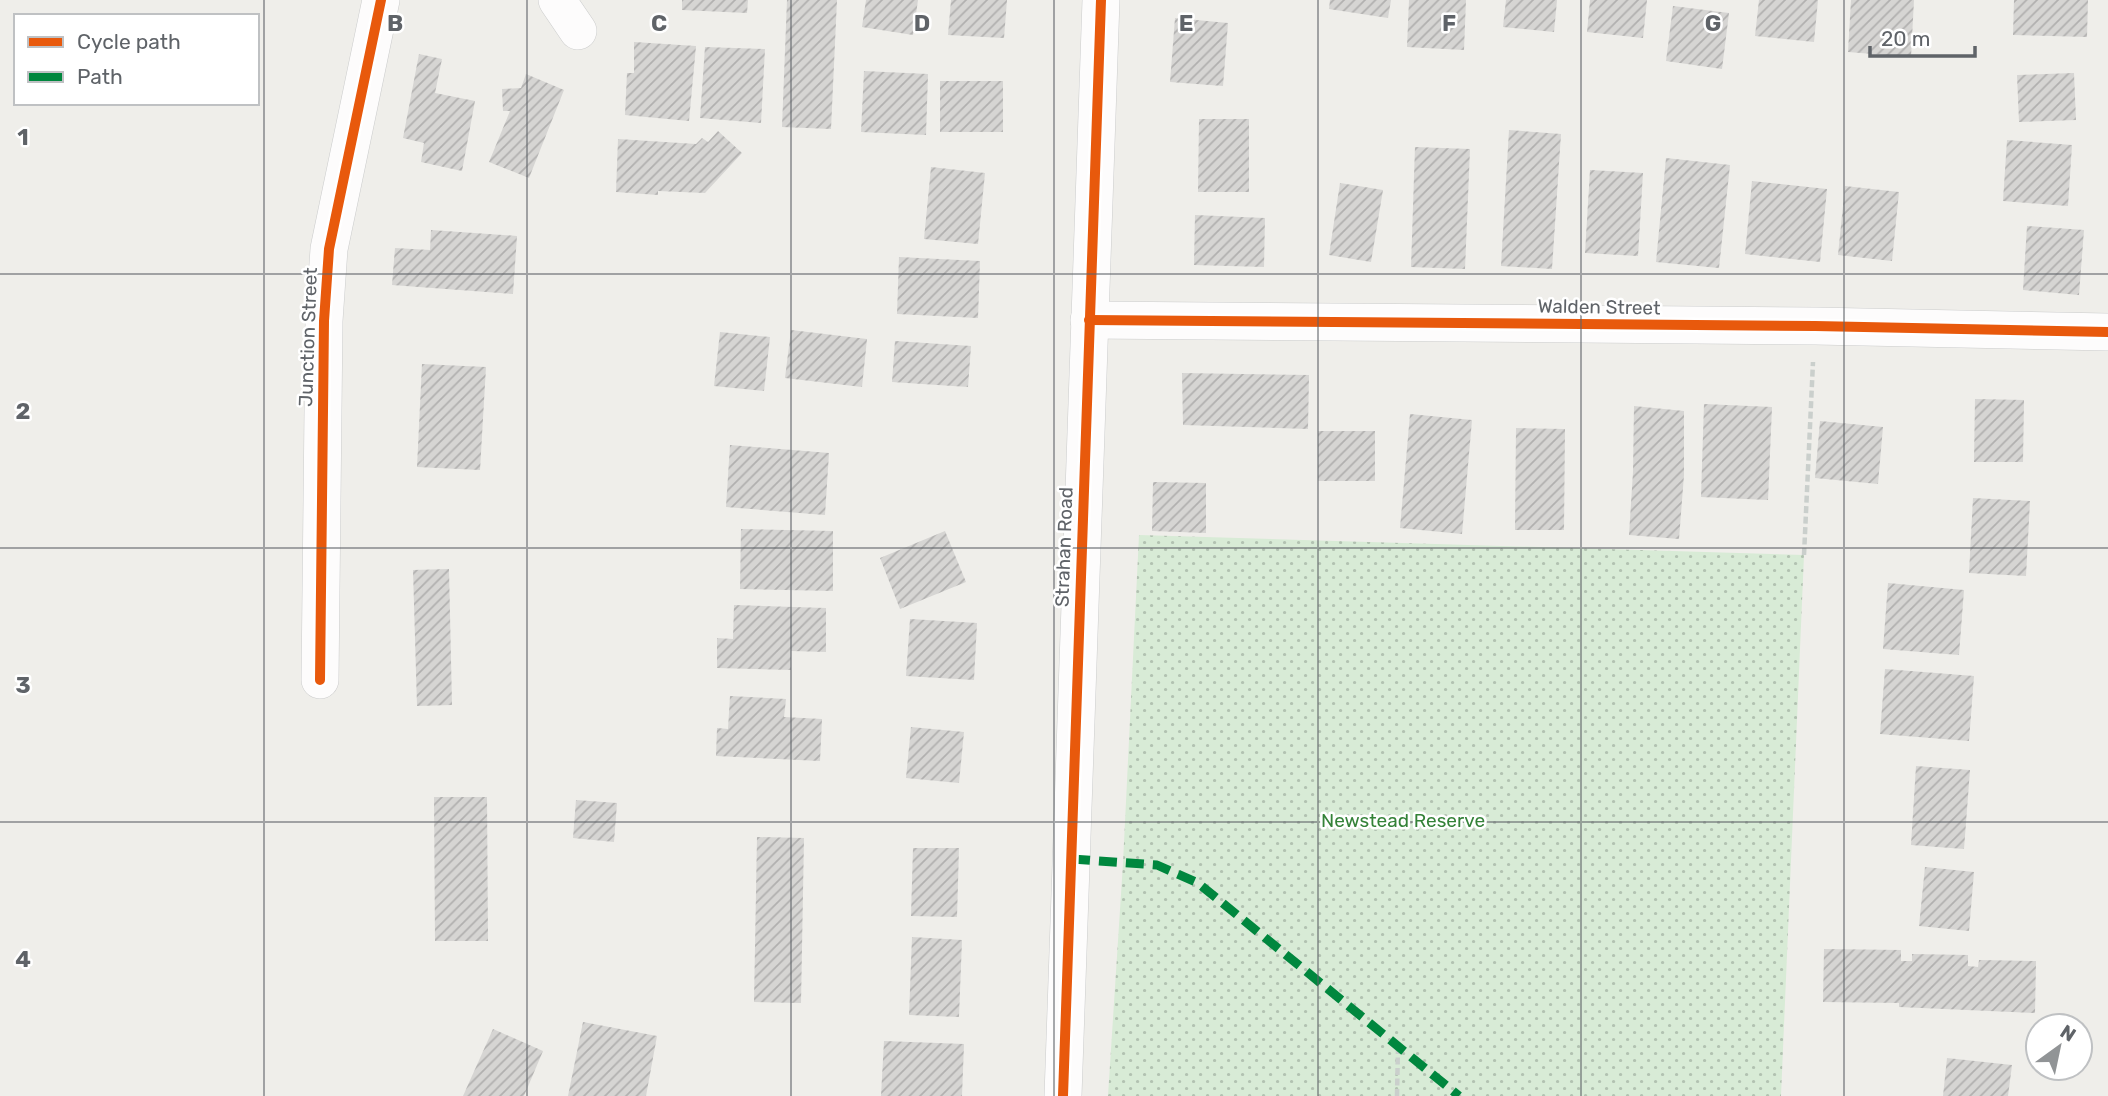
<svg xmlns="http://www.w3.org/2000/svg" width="2108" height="1096" font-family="Rubik,sans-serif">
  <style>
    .park { fill: url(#park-dots) }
    .building { fill: url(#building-hatch) }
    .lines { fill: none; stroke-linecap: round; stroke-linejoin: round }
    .minor-casing { stroke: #cbcccc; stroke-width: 38 }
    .path { stroke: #cacfcc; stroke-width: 4.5; stroke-dasharray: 7 3.5; stroke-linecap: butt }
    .minor { stroke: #fdfcfc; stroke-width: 37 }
    .quiet { stroke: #00873e; stroke-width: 9; stroke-dasharray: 18 9; stroke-linecap: butt }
    .cycleway-casing { stroke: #fff; stroke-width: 15 }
    .cycleway { stroke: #e8590c; stroke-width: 10 }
    .grid { fill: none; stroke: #5f6368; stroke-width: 2; stroke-opacity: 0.55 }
    .labels { text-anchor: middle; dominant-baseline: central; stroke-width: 5; stroke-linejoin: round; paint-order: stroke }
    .street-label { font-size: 19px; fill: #5f6368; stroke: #fff }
    .park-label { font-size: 19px; fill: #348238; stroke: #fff }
    .grid-label { font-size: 23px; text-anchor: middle; font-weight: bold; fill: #5f6368; stroke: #fff; stroke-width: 5; stroke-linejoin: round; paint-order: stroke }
  </style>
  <defs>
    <pattern id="park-dots" width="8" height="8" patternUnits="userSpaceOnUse" patternTransform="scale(1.75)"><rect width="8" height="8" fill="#d8ebd6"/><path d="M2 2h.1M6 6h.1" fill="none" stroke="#b2c2b1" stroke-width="1.8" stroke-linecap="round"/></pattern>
    <pattern id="building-hatch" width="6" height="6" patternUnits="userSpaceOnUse" patternTransform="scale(1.75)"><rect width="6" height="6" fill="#d6d5d3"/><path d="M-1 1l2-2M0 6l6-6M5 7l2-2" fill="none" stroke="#b1b0af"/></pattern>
  </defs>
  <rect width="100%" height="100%" fill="#efeeea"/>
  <!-- park -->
  <path class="park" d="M 1139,535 L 1804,555 L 1781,1096 L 1108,1096 L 1123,863 Z"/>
  <!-- building -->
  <g class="building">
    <path d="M 682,0 L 748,0 L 747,13 L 682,10 Z"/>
    <path d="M 787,0 L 837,0 L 831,129 L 782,127 Z"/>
    <path d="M 866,0 L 918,0 L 913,35 L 862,27 Z"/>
    <path d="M 951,0 L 1007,0 L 1004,38 L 948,35 Z"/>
    <path d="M 1330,0 L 1391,0 L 1388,18 L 1329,9 Z"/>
    <path d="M 1409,0 L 1466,0 L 1464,50 L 1407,47 Z"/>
    <path d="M 1506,0 L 1557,0 L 1554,32 L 1503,27 Z"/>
    <path d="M 1590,0 L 1647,0 L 1643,38 L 1587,32 Z"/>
    <path d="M 1759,0 L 1818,0 L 1814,42 L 1755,36 Z"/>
    <path d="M 1851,0 L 1914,0 L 1911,57 L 1848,52 Z"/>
    <path d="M 2014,0 L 2088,0 L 2087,37 L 2013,35 Z"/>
    <path d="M 1673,6 L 1729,13 L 1722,69 L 1666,61 Z"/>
    <path d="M 1175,18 L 1228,23 L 1223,86 L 1170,82 Z"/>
    <path d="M 634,42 L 696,46 L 689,121 L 625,115 L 627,73 L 634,73 Z"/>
    <path d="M 705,47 L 765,49 L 761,123 L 700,118 Z"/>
    <path d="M 419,54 L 442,59 L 435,93 L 475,101 L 462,171 L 421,162 L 424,143 L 403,138 Z"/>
    <path d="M 864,71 L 928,74 L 926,135 L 861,132 Z"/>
    <path d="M 2074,73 L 2076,120 L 2019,122 L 2017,75 Z"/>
    <path d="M 526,74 L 564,90 L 529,178 L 489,162 L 510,111 L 503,111 L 502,89 L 521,88 Z"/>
    <rect x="940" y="81" width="63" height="51"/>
    <path d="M 1199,119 L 1249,119 L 1249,192 L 1198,192 Z"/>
    <path d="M 1509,130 L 1561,134 L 1552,269 L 1501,266 Z"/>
    <path d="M 718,131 L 742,153 L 705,193 L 658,191 L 658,195 L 616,192 L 618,139 L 696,144 L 702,138 L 708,142 Z"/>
    <path d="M 2007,140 L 2072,145 L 2068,206 L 2003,201 Z"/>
    <path d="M 1415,147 L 1470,149 L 1465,269 L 1411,267 Z"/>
    <path d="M 1666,158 L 1730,165 L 1719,268 L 1656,262 Z"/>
    <path d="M 931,167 L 985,173 L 978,244 L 924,239 Z"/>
    <path d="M 1590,170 L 1643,173 L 1638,256 L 1585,253 Z"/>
    <path d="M 1752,181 L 1827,189 L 1820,262 L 1745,254 Z"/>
    <path d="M 1340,183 L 1383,190 L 1371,262 L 1329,255 Z"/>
    <path d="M 1845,186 L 1899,192 L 1892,261 L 1838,255 Z"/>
    <path d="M 1195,215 L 1265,218 L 1264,267 L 1194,265 Z"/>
    <path d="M 2027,226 L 2084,230 L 2079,295 L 2023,290 Z"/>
    <path d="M 431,230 L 517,236 L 513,294 L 392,285 L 395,248 L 430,250 Z"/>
    <path d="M 899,257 L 980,261 L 978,318 L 897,314 Z"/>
    <path d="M 791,330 L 867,339 L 862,387 L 785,378 Z"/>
    <path d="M 720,332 L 770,337 L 764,391 L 714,386 Z"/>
    <path d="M 895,341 L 971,346 L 968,387 L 892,382 Z"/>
    <path d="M 422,364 L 486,367 L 480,470 L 417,467 Z"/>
    <path d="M 1182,373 L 1309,375 L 1308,429 L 1183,425 Z"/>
    <path d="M 1975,399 L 2024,400 L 2023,462 L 1974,462 Z"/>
    <path d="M 1704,404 L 1772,407 L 1768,500 L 1701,497 Z"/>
    <path d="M 1634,406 L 1684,411 L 1684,475 L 1679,539 L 1629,535 L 1633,472 Z"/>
    <path d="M 1410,414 L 1472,420 L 1462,534 L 1400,528 Z"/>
    <path d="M 1820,421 L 1883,427 L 1878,484 L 1815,478 Z"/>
    <path d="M 1516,428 L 1565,429 L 1564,530 L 1515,530 Z"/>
    <rect x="1318" y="431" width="57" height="50"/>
    <path d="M 730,445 L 829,453 L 825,515 L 726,507 Z"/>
    <path d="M 1153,482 L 1206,483 L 1206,533 L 1152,531 Z"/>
    <path d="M 1973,498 L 2030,501 L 2026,576 L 1969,573 Z"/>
    <path d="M 741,529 L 833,531 L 833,591 L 740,589 Z"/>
    <path d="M 945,531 L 966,582 L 900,609 L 880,558 Z"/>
    <path d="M 449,569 L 452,705 L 417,706 L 413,570 Z"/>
    <path d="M 1888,583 L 1964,590 L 1959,655 L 1883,649 Z"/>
    <path d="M 734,605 L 826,608 L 826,652 L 791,651 L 791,670 L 717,668 L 717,638 L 733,639 Z"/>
    <path d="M 910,619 L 977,623 L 974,680 L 906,676 Z"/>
    <path d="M 1885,669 L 1974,676 L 1969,741 L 1880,734 Z"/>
    <path d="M 730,696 L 786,699 L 784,717 L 822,719 L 820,761 L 716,756 L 717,728 L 728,729 Z"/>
    <path d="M 911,727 L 964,732 L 959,783 L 906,778 Z"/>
    <path d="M 1916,766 L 1970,770 L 1964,849 L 1911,845 Z"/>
    <path d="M 434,797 L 487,797 L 488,941 L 435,941 Z"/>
    <path d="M 576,800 L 617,803 L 614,842 L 573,838 Z"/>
    <path d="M 757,837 L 804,838 L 801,1003 L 754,1002 Z"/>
    <path d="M 913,848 L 959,848 L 957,917 L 911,916 Z"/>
    <path d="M 1925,867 L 1974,872 L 1969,931 L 1919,926 Z"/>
    <path d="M 912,937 L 962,940 L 959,1017 L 909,1015 Z"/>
    <path d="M 1824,949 L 1901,950 L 1901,961 L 1912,961 L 1912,954 L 1968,955 L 1968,966 L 1978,967 L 1979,960 L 2036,961 L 2035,1013 L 1899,1007 L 1899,1003 L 1823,1002 Z"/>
    <path d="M 583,1022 L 657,1036 L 646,1096 L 568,1096 Z"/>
    <path d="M 493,1029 L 543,1051 L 524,1096 L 463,1096 Z"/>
    <path d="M 884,1041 L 964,1044 L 962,1096 L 881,1096 Z"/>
    <path d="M 1947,1058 L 2012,1065 L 2008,1096 L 1943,1096 Z"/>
  </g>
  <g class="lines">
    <!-- minor casing -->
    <g class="minor-casing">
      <g id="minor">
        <path d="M 557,0 L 578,31"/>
        <path d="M 1089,320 L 1815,326 L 2108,332"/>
        <path d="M 320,680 L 324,321 L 329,249 L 381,0"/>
        <path d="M 1063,1096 L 1101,0"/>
      </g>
    </g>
    <!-- path -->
    <g class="path">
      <path d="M 1804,555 L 1813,362"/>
      <path d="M 1397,1096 L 1398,1046"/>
    </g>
    <!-- minor -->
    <use href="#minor" class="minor"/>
    <!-- quiet -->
    <path class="quiet" d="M 1072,859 L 1157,865 L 1198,883 L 1459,1096"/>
    <!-- cycleway casing -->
    <g class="cycleway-casing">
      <g id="cycleway">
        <path d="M 1089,320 L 1815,326 L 2108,332"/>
        <path d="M 320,680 L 324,321 L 329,249 L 381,0"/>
        <path d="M 1063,1096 L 1101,0"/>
      </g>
    </g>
    <!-- cycleway -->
    <use href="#cycleway" class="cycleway"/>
  </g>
  <!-- grid -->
  <path class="grid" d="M 264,0 L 264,1096M 527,0 L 527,1096M 791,0 L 791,1096M 1054,0 L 1054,1096M 1318,0 L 1318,1096M 1581,0 L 1581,1096M 1844,0 L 1844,1096M 0,274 L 2108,274M 0,548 L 2108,548M 0,822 L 2108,822"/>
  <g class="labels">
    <!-- street labels -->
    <g class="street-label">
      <text transform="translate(1599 307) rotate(1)">Walden Street</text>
      <text transform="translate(308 337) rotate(-88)">Junction Street</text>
      <text transform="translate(1064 547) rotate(-88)">Strahan Road</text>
    </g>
    <!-- park labels -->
    <g class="park-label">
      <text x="1403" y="820">Newstead Reserve</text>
    </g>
  </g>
  <g class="grid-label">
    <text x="395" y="31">B</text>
    <text x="659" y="31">C</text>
    <text x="922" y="31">D</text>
    <text x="1186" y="31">E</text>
    <text x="1449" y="31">F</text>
    <text x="1713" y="31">G</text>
    <text x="23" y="145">1</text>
    <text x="23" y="419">2</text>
    <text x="23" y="693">3</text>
    <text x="23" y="967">4</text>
  </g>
  <!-- legend -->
  <rect x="14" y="14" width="245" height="91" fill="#ffffff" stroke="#bfc1c3" stroke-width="2"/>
  <rect x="28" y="37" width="35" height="10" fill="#e8590c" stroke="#bfc1c3" stroke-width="2"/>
  <text x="77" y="49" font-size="21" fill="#5f6368">Cycle path</text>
  <rect x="28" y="72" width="35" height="10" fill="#00873e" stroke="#bfc1c3" stroke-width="2"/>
  <text x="77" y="84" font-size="21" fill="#5f6368">Path</text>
  <!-- north arrow -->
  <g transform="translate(2059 1047) rotate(33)"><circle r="33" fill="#ffffff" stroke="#bfc1c3" stroke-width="2"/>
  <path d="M0-5L12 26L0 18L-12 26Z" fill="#919496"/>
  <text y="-10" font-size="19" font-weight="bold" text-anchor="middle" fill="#5f6368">N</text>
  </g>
  <!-- scale -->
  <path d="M1870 46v10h105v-10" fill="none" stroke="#5f6368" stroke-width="3.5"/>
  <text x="1881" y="46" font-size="21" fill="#5f6368" stroke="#ffffff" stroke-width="5" paint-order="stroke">20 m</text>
</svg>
